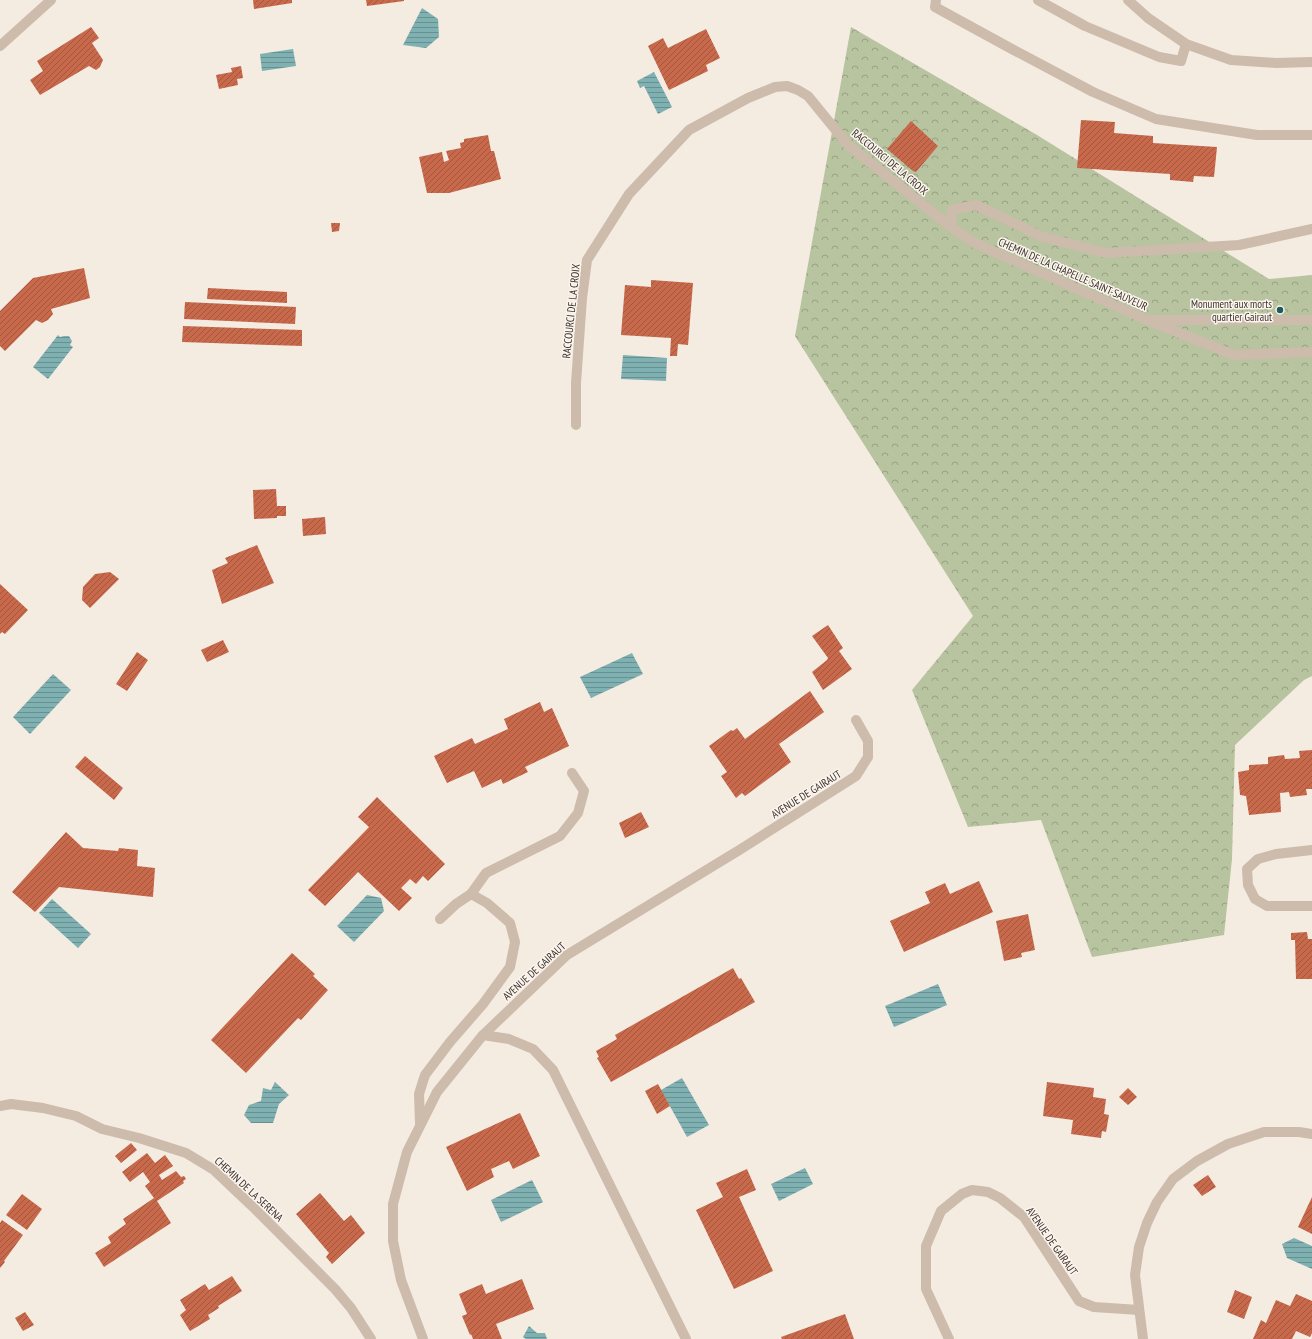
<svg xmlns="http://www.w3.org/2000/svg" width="1312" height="1339" font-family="'PT Sans Narrow',sans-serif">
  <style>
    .forest { fill: url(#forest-crowns) }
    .water { fill: url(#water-rules) }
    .building { fill: url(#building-hatch) }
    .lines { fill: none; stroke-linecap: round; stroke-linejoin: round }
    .minor { stroke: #cdbbac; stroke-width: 10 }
    .poi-dot { fill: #1f5a5e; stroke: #fbf5ee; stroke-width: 1.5 }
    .labels { text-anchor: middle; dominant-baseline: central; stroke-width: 3; stroke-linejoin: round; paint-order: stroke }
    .street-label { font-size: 11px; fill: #3b302b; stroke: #fbf5ee }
    .poi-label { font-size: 11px; fill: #3b302b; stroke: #fbf5ee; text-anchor: end }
  </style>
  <defs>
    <pattern id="forest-crowns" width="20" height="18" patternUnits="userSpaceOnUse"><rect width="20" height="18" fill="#b8c4a0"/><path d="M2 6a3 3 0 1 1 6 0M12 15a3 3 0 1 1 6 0" fill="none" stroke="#97a083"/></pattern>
    <pattern id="water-rules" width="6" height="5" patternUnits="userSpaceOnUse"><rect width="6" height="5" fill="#7fb0b2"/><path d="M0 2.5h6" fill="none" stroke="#699091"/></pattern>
    <pattern id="building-hatch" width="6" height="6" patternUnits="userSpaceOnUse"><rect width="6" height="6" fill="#c8694b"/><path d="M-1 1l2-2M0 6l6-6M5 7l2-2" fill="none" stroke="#a4573f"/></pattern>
  </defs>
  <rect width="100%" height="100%" fill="#f4ebe1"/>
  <!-- forest -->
  <path class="forest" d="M 851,27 L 1037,135 L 1269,279 L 1312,275 L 1312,676 L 1304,680 L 1235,745 L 1232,859 L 1224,935 L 1092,957 L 1041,820 L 968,827 L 912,690 L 973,616 L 795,336 Z"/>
  <!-- water -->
  <g class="water">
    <path d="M 422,8 L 438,19 L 439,37 L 426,48 L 403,45 Z"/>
    <path d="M 293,49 L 296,66 L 262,71 L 260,54 Z"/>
    <path d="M 654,72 L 672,107 L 658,114 L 644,86 L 640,88 L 637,81 Z"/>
    <path d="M 58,335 L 60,337 L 64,336 L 69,336 L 72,341 L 70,345 L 73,347 L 48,379 L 33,367 Z"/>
    <path d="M 623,355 L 667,358 L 666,381 L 621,379 Z"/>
    <path d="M 632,653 L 643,674 L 591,698 L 580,677 Z"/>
    <path d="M 53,674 L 71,690 L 30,734 L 13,717 Z"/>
    <path d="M 367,895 L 381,898 L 384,911 L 354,942 L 337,926 Z"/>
    <path d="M 52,899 L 91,934 L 78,948 L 39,913 Z"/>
    <path d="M 938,984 L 947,1005 L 894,1027 L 885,1006 Z"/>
    <path d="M 682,1078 L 709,1125 L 687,1137 L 661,1090 Z"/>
    <path d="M 275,1082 L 289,1095 L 279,1104 L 273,1123 L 251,1123 L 244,1115 L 249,1105 L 261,1101 L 263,1088 L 271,1090 Z"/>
    <path d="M 805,1168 L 813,1184 L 779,1201 L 771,1184 Z"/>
    <path d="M 532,1180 L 543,1202 L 501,1222 L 491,1200 Z"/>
    <path d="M 1294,1238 L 1312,1246 L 1312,1269 L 1287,1258 L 1282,1244 Z"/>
    <path d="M 529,1326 L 537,1333 L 545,1333 L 547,1339 L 526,1339 L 523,1337 Z"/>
  </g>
  <!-- building -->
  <g class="building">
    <path d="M 253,0 L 292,0 L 292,3 L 254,9 Z"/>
    <path d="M 366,0 L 404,0 L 404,1 L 367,6 Z"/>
    <path d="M 91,27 L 99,38 L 92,43 L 103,60 L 100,67 L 96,70 L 89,66 L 40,95 L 30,80 L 43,71 L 37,61 Z"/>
    <path d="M 706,29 L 720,58 L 706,65 L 708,71 L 669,90 L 648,46 L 663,38 L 668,48 Z"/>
    <path d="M 241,66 L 243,78 L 237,79 L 238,85 L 219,89 L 216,75 L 232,72 L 231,68 Z"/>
    <path d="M 1081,120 L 1115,122 L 1114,133 L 1153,136 L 1153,143 L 1217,147 L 1214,177 L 1194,176 L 1193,182 L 1170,180 L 1170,174 L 1077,168 Z"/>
    <path d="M 911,121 L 938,146 L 916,172 L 913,171 L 887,149 Z"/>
    <path d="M 488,135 L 491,151 L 494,151 L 501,179 L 449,193 L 427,193 L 419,157 L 442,152 L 444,162 L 449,160 L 446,151 L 461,148 L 460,143 L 464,142 L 464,139 Z"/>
    <path d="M 331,223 L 340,223 L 339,231 L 332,232 Z"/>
    <path d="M 84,268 L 90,298 L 51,309 L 53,314 L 48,320 L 42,323 L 36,320 L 5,351 L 0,346 L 0,311 L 33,278 Z"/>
    <path d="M 651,280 L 693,283 L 688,345 L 678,344 L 677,356 L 670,356 L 671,338 L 621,335 L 625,285 L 651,287 Z"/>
    <path d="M 208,288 L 287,292 L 287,303 L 207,299 Z"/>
    <path d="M 185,302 L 296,307 L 295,324 L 184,319 Z"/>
    <path d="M 183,326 L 302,330 L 302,346 L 182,342 Z"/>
    <path d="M 276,489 L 277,506 L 286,506 L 286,516 L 277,516 L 277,518 L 254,519 L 253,490 Z"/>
    <path d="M 325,517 L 326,534 L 303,536 L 302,519 Z"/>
    <path d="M 257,545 L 274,583 L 222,604 L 212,570 L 228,563 L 225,558 Z"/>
    <path d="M 110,572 L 119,579 L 90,608 L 82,600 L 83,587 L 95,574 Z"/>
    <path d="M 0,584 L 28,610 L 5,634 L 2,632 L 0,634 Z"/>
    <path d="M 828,625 L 843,648 L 839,651 L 852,669 L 823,690 L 812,672 L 827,660 L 828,658 L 812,636 Z"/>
    <path d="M 223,640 L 229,652 L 207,662 L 201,650 Z"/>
    <path d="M 137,652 L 148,660 L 127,691 L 116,684 Z"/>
    <path d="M 810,691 L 824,712 L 779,744 L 791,762 L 745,796 L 742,793 L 736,798 L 721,776 L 727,772 L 709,746 L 731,730 L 733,731 L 737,728 L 745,739 Z"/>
    <path d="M 540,702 L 544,712 L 552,708 L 569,746 L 525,767 L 528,772 L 503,784 L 501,779 L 482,788 L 474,771 L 447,783 L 434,756 L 472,738 L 475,744 L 508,729 L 504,719 Z"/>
    <path d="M 1312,750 L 1312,789 L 1306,789 L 1307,795 L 1290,797 L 1289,792 L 1280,793 L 1281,812 L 1249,815 L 1246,796 L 1240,795 L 1238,772 L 1249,770 L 1249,765 L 1268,764 L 1268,757 L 1284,755 L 1285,759 L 1300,758 L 1299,751 Z"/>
    <path d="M 85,756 L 123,788 L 114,800 L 75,767 Z"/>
    <path d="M 377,797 L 445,864 L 428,881 L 423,876 L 416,884 L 410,879 L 401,888 L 412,898 L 399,911 L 358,872 L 325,906 L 308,890 L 369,827 L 358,817 Z"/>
    <path d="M 641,812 L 649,827 L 625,838 L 619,823 Z"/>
    <path d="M 66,832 L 83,848 L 118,851 L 119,848 L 138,850 L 137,866 L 155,868 L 153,897 L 59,887 L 35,912 L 12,892 Z"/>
    <path d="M 979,881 L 993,912 L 904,952 L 890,921 L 930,903 L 925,892 L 945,883 L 950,894 Z"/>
    <path d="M 1028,914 L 1035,950 L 1021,953 L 1022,957 L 1004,961 L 996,921 Z"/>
    <path d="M 1307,932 L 1308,939 L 1312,939 L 1312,979 L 1296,979 L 1295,940 L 1291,940 L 1291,933 Z"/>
    <path d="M 292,953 L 315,974 L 313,976 L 328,990 L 301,1020 L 298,1018 L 246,1073 L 211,1040 Z"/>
    <path d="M 733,968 L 739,979 L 741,978 L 755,1002 L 611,1082 L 597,1058 L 599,1057 L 596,1051 L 617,1039 L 615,1035 Z"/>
    <path d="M 1047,1082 L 1094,1088 L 1093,1097 L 1106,1099 L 1104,1114 L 1109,1115 L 1106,1132 L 1102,1131 L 1101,1138 L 1071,1134 L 1073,1120 L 1043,1116 Z"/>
    <path d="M 658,1084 L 670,1106 L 657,1114 L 645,1091 Z"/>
    <path d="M 1128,1088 L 1137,1097 L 1128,1105 L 1119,1097 Z"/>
    <path d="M 520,1113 L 540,1156 L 513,1169 L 509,1161 L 491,1169 L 494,1177 L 467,1191 L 446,1147 Z"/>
    <path d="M 131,1143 L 137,1150 L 121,1163 L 115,1156 Z"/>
    <path d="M 147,1153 L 155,1163 L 165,1155 L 173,1166 L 159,1175 L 162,1180 L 176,1171 L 181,1177 L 184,1176 L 186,1179 L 183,1181 L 184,1183 L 157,1201 L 171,1223 L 104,1267 L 95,1253 L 111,1243 L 108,1237 L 126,1224 L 123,1219 L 154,1198 L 145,1186 L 150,1182 L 143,1172 L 130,1182 L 122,1172 Z"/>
    <path d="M 747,1169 L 756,1190 L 739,1197 L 773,1271 L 734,1289 L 696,1210 L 723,1197 L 716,1183 Z"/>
    <path d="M 1208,1175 L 1216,1187 L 1202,1196 L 1193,1185 Z"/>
    <path d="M 320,1193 L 344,1221 L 351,1215 L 365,1233 L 332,1264 L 326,1257 L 329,1253 L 296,1214 Z"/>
    <path d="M 22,1194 L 42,1209 L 27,1230 L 6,1215 Z"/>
    <path d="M 1312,1197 L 1312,1234 L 1298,1227 Z"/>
    <path d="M 2,1220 L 23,1235 L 4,1261 L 5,1262 L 0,1268 L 0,1223 Z"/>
    <path d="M 232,1276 L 242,1291 L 218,1306 L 219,1308 L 208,1315 L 210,1319 L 190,1331 L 180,1315 L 186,1310 L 180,1300 L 205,1284 L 209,1290 Z"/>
    <path d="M 522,1279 L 534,1309 L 496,1324 L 502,1339 L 473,1339 L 471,1334 L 470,1335 L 462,1316 L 467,1314 L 459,1294 L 482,1284 L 486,1294 Z"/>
    <path d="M 1235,1290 L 1252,1297 L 1244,1319 L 1227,1312 Z"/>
    <path d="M 1296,1294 L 1312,1301 L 1312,1333 L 1310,1337 L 1296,1331 L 1292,1339 L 1253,1339 L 1261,1320 L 1266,1323 L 1276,1300 L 1290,1306 Z"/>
    <path d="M 25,1312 L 34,1325 L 23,1331 L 15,1318 Z"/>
    <path d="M 845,1314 L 854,1339 L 782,1339 L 781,1337 Z"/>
  </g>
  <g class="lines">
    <!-- minor -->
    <g class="minor">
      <path d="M 936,0 L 935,7 L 1010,48 L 1093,92 L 1156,119 L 1257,135 L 1312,135"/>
      <path d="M 1038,0 L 1085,26 L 1159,57 L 1181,61 L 1186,44"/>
      <path d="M 1128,0 L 1148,18 L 1186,44 L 1231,60 L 1276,63 L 1312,62"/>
      <path d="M 0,46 L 51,0"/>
      <path d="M 951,227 L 952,210 L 976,205 L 1043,237 L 1106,253 L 1239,245 L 1312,229"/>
      <path d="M 1152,322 L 1234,355 L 1312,352"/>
      <path d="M 576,425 L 576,383 L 582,298 L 587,260 L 629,194 L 689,130 L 748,98 L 775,87 L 787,86 L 798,90 L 808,96 L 848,145 L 951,227 L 975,243 L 1147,320 L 1312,320"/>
      <path d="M 1312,850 L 1276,854 L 1258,859 L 1247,869 L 1248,885 L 1255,899 L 1267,906 L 1312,906"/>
      <path d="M 471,894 L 486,873 L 560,836 L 578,813 L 584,791 L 572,773"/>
      <path d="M 483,1035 L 509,1039 L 533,1049 L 553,1070 L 686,1339"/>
      <path d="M 0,1106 L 11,1104 L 43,1108 L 76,1116 L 102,1129 L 139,1138 L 186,1153 L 214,1170 L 251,1205 L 335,1289 L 351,1308 L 371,1339"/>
      <path d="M 420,1123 L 419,1094 L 425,1075 L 450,1042 L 483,1004 L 510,967 L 515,942 L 510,923 L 487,903 L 471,894 L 456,904 L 440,919"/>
      <path d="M 423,1339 L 401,1280 L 393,1241 L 393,1204 L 407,1152 L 437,1092 L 483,1035 L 567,955 L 741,849 L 856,776 L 868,757 L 868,741 L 856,720"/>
      <path d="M 949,1339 L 926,1289 L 926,1246 L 941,1211 L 962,1194 L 972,1190 L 988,1192 L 1000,1198 L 1024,1217 L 1079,1301 L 1094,1307 L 1139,1310"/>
      <path d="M 1143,1339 L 1135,1275 L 1139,1247 L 1147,1223 L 1157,1202 L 1173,1179 L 1197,1161 L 1228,1144 L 1264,1132 L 1299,1132 L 1312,1134"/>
    </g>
  </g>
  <!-- markers -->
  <circle class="poi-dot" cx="1280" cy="310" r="4"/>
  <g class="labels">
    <!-- street labels -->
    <g class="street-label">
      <text transform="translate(890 162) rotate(40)">RACCOURCI DE LA CROIX</text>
      <text transform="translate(1073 274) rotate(24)">CHEMIN DE LA CHAPELLE SAINT-SAUVEUR</text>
      <text transform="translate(571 311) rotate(-84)">RACCOURCI DE LA CROIX</text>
      <text transform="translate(806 794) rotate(-32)">AVENUE DE GAIRAUT</text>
      <text transform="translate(534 971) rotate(-42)">AVENUE DE GAIRAUT</text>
      <text transform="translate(249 1189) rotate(43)">CHEMIN DE LA SERENA</text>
      <text transform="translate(1052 1241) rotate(55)">AVENUE DE GAIRAUT</text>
    </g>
    <!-- poi labels -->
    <g class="poi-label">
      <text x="1272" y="304">Monument aux morts<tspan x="1272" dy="13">quartier Gairaut</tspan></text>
    </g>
  </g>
</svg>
